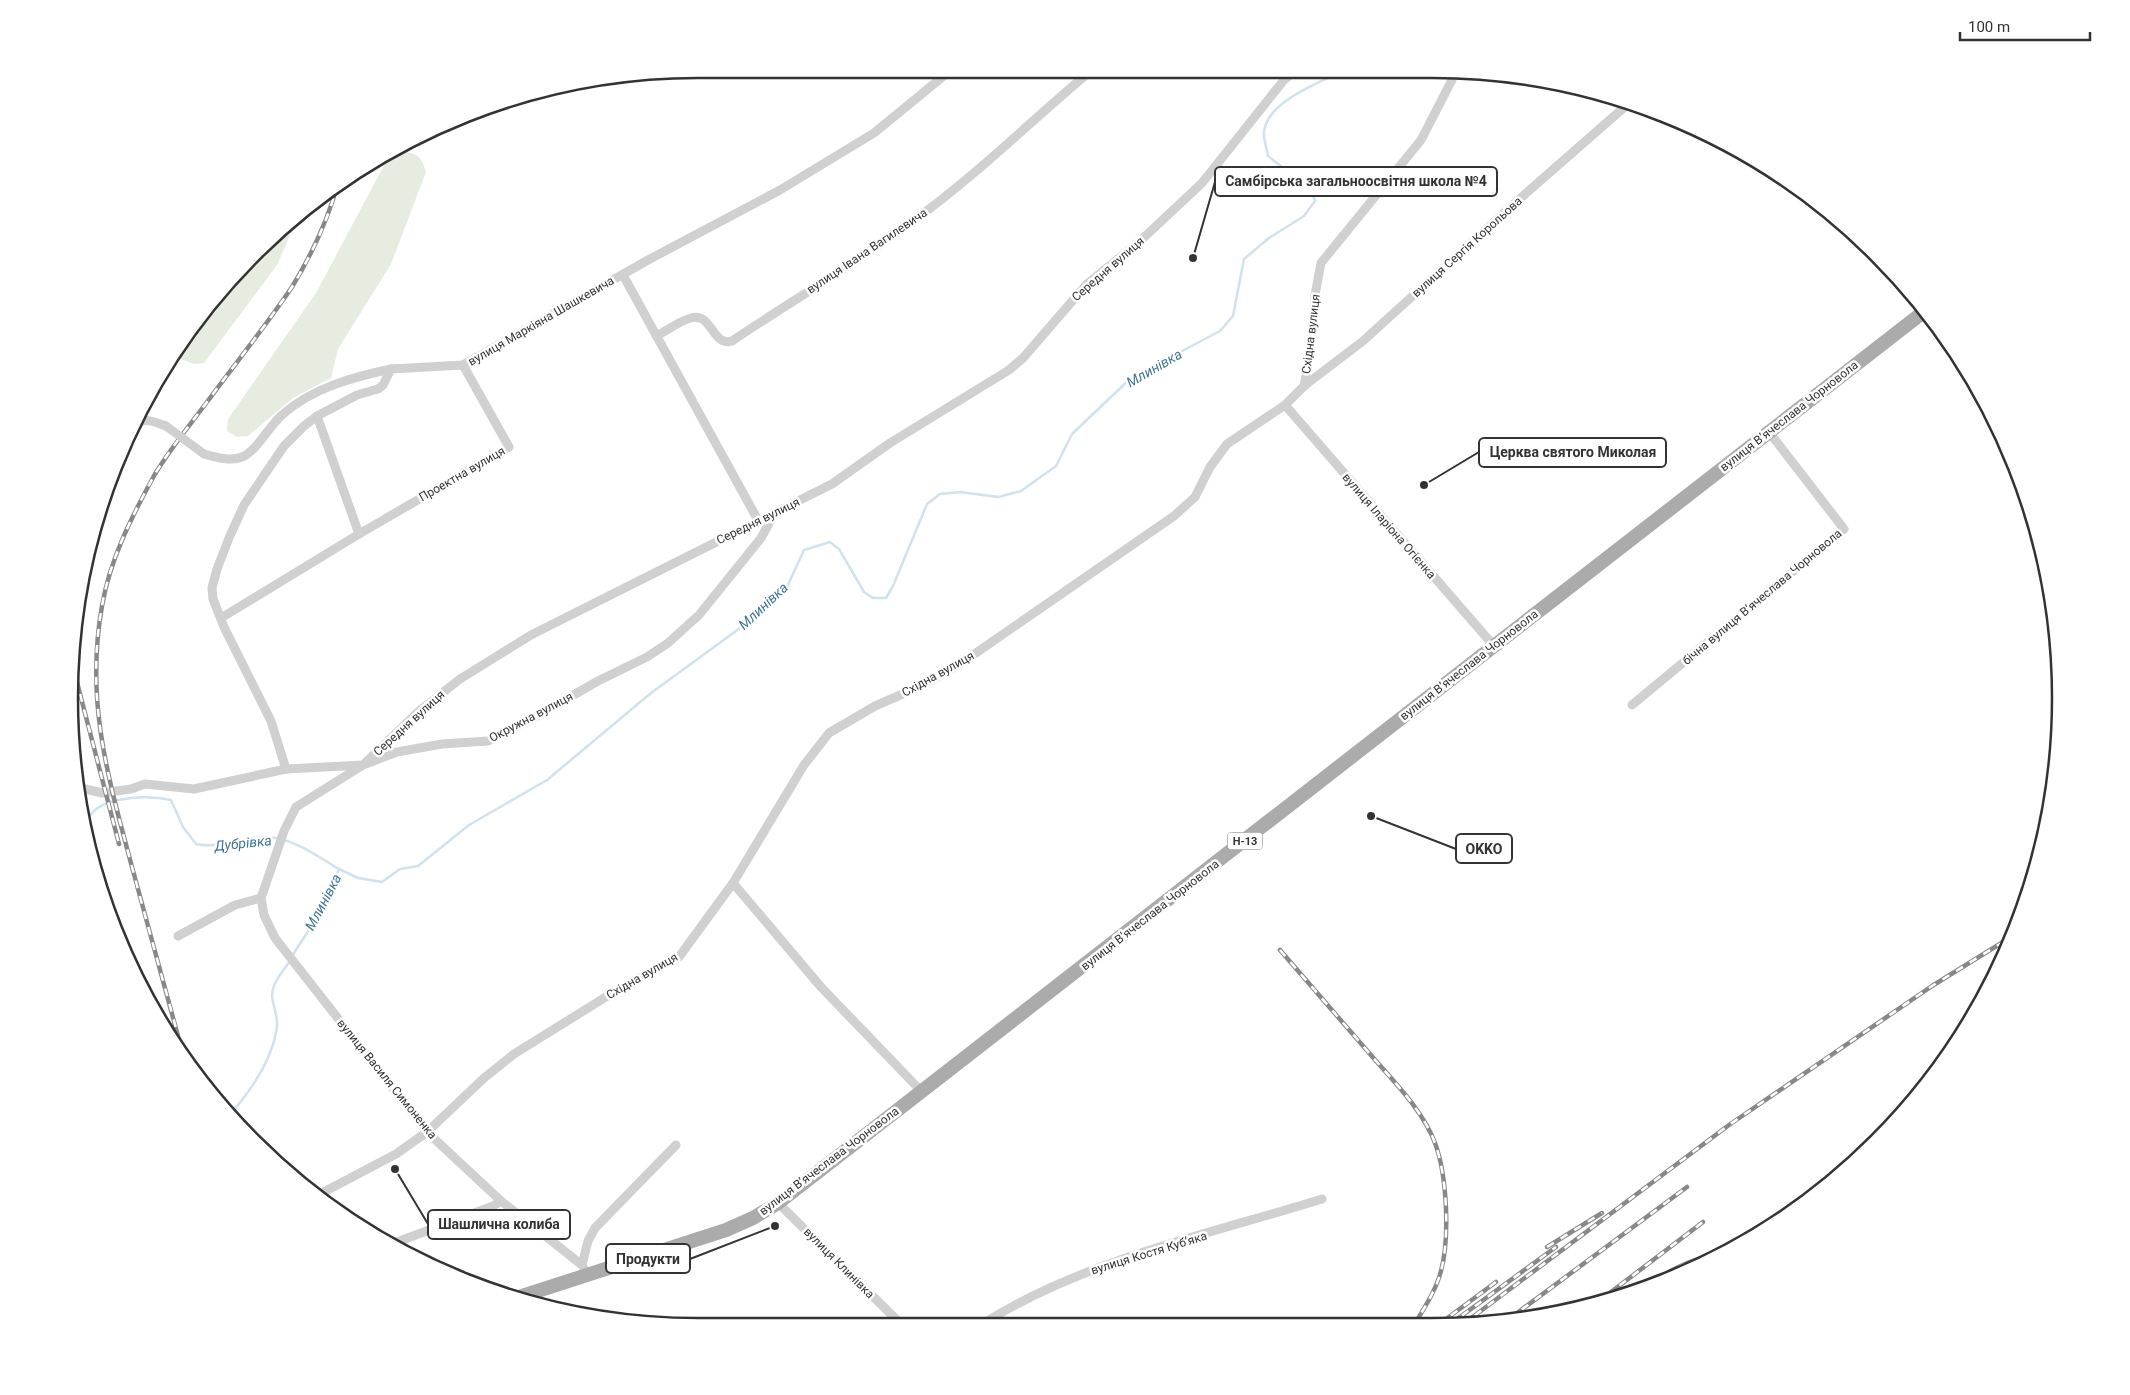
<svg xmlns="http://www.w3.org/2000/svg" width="2130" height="1395" font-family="Roboto,sans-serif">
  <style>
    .green { fill: #e6ecdf }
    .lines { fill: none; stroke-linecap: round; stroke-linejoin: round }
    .stream { stroke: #cfe2ee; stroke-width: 2.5 }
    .minor { stroke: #d0d0d0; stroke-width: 9 }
    .primary { stroke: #ababab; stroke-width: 14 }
    .rail-casing { stroke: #888; stroke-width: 4.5 }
    .rail { stroke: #fff; stroke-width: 2.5; stroke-dasharray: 8; stroke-linecap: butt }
    .minor-bridge { stroke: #d0d0d0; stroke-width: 9 }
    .labels { text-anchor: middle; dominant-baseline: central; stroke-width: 5; stroke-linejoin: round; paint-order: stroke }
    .shield { fill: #fff; stroke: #707070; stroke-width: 1 }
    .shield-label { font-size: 11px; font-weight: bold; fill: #333 }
    .street-label { font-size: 12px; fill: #333; stroke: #fff }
    .water-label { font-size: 14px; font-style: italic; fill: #3f7597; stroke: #fff }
    .rim { fill: none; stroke: #333; stroke-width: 2.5 }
    .leader { fill: none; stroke: #333; stroke-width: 2 }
    .callout-dot { fill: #333; stroke: #fff; stroke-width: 2 }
    .callout { fill: #fff; stroke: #333; stroke-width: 2 }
    .callout-label { font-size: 14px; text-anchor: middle; font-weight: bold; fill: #333 }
  </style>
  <rect width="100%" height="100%" fill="#fff"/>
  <!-- green -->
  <g class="green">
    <path d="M 404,152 C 419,153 422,159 426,172 L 391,264 L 338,349 L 331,378 L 293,398 L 248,436 L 237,437 L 227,431 L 228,419 L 316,293 L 388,158 Z"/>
    <path d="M 299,215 L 277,265 L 204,363 L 194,364 L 178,358 L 175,350 L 199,315 L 253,253 Z"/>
  </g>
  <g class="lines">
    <!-- stream -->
    <g class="stream">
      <path d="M 85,824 C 87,820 89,816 92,813 C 107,796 150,795 171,800 L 183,827 L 196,844 C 220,849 241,837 265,837 C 292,837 317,856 339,869"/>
      <path d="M 292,956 L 325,905 L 339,869 L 358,878 L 382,882 L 400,869 L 418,866 L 469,825 L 547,780 L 651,693 L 747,623 L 787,587 L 804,550 L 830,542 L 839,549 L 864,592 L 873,598 L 886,598 L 893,586 L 927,504 L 940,494 L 960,492 L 998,497 L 1021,491 L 1056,466 L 1072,434 L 1131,378 L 1220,331 L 1233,316 L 1244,259 L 1269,238 L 1304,216 L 1315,201 L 1311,190 L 1268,156 C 1267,148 1263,139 1264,132 C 1267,103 1314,85 1336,74"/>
      <path d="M 232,1112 C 252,1089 273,1058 277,1026 C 278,1016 273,1006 272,996 C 272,983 283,971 290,961"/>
    </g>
    <!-- minor -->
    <g class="minor">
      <path d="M 623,275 L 759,522"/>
      <path d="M 656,336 C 667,331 679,321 691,318 C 712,312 712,347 732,341 C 793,300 857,263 916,219 C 976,175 1030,122 1087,74"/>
      <path d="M 1304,386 L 1311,350 L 1315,295 L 1321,263 L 1421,140 L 1455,74"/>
      <path d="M 1285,405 L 1494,646"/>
      <path d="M 317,416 L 359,534"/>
      <path d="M 135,424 C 144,417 156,422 166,426"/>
      <path d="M 204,454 C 216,457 230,462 242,457 C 257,451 269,426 282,415 C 312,388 353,377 391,369"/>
      <path d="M 221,618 L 359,534 L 509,447 L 463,365"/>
      <path d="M 1632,705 L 1844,529 L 1769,432"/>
      <path d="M 286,769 L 271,721 L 224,627 L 213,599 L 212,588 L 217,569 L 229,538 L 244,505 L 284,446 L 304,426 L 317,416 L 357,395 L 378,389 L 383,385 L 391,369 L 463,365 L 648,260 L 780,190 L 874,133 L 946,74"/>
      <path d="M 81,788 L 102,793 L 131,789 L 145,784 L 194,789 L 286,769 L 363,765 L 418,712 L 460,679 L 531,635 L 832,484 L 890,443 L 1009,370 L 1023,358 L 1087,284 L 1139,242 L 1202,183 L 1284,80 L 1291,74"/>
      <path d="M 733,883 L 821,987 L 922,1092"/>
      <path d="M 178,936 L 235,905 L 261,898"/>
      <path d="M 136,975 L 143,983 L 149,999"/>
      <path d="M 318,1195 L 396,1154 L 427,1132 L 484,1078 L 514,1054 L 609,995 L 679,957 L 733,883 L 804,765 L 829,733 L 875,706 L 921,686 L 960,664 L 1174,516 L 1195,497 L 1210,467 L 1227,444 L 1285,405 L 1304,386 L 1363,341 L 1516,202 L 1628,104"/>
      <path d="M 778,1203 L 899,1322"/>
      <path d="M 389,1245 L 493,1206 L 501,1201"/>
      <path d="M 582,1265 L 588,1241 L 595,1228 L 676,1145"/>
      <path d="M 588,1275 L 582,1265 L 501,1201 L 427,1132 L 275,938 L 264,915 L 261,898 L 284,831 L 296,807 L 363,765 L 397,752 L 442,744 L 488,741 L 530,720 L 598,681 L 647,657 L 668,643 L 699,615 L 761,538 L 774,514"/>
      <path d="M 984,1323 C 1084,1260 1210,1234 1322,1199"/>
    </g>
    <!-- primary -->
    <path class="primary" d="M 522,1296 L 726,1230 L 753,1218 L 778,1203 L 1926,310"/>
    <!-- rail casing -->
    <g class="rail-casing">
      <g id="rail">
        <path d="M 72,663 L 119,844"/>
        <path d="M 1280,950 C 1310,985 1340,1019 1370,1054 C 1393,1081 1422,1109 1435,1143 C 1447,1175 1450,1237 1441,1271 C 1436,1290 1425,1307 1414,1325"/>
        <path d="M 184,1058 C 167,994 149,931 132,867 C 108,777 85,701 102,606 C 110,559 132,516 155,474 C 170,449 189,426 207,402 C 235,364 265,327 292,287 C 312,254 328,220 338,183"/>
        <path d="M 1547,1247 L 1602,1213"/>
        <path d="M 1650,1284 C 1675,1266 1697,1258 1727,1251"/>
        <path d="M 1594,1305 L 1703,1222"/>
        <path d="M 1509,1319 L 1687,1187"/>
        <path d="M 1438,1325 L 1496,1282"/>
        <path d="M 1449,1325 L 1556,1247"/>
        <path d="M 1462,1325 L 1729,1125 L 1932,986 L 2011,937"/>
      </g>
    </g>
    <!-- rail -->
    <use href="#rail" class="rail"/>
    <!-- minor-bridge -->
    <path class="minor-bridge" d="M 166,426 L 204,454"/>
  </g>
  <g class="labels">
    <!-- shield labels -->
    <rect class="shield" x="1227.5" y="832.5" width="35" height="17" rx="4"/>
    <g class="shield-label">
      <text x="1245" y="841">Н-13</text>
    </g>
    <!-- street labels -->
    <g class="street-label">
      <text transform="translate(1467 247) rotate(-42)">вулиця Сергія Корольова</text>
      <text transform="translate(867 251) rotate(-34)">вулиця Івана Вагилевича</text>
      <text transform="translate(1108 269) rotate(-41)">Середня вулиця</text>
      <text transform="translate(541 321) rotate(-30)">вулиця Маркіяна Шашкевича</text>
      <text transform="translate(1311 334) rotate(-83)">Східна вулиця</text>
      <text transform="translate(1789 416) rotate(-38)">вулиця Вʼячеслава Чорновола</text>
      <text transform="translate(462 474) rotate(-30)">Проектна вулиця</text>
      <text transform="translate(758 521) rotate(-26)">Середня вулиця</text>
      <text transform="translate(1389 526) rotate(49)">вулиця Іларіона Огієнка</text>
      <text transform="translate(1762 597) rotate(-40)">бічна вулиця Вʼячеслава Чорновола</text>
      <text transform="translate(1469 665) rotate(-38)">вулиця Вʼячеслава Чорновола</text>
      <text transform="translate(938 674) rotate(-29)">Східна вулиця</text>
      <text transform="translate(531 717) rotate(-28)">Окружна вулиця</text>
      <text transform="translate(409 723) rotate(-42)">Середня вулиця</text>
      <text transform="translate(1150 915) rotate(-38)">вулиця Вʼячеслава Чорновола</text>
      <text transform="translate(642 976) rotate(-30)">Східна вулиця</text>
      <text transform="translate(387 1079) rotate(51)">вулиця Василя Симоненка</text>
      <text transform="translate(829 1161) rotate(-37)">вулиця Вʼячеслава Чорновола</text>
      <text transform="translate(1149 1253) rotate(-17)">вулиця Костя Кубʼяка</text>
      <text transform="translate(839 1263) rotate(45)">вулиця Клинівка</text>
    </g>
    <!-- water labels -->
    <g class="water-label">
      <text transform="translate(1154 368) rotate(-30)">Млинівка</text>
      <text transform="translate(763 606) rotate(-43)">Млинівка</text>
      <text transform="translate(243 843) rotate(-6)">Дубрівка</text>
      <text transform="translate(323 902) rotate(-62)">Млинівка</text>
    </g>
  </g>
  <!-- crop -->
  <path d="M0 0H2130V1395H0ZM698 78H1432A620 620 0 0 1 2052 698V698A620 620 0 0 1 1432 1318H698A620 620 0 0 1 78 698V698A620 620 0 0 1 698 78Z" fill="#fff" fill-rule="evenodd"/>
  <path class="rim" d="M698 78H1432A620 620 0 0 1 2052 698V698A620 620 0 0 1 1432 1318H698A620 620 0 0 1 78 698V698A620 620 0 0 1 698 78Z"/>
  <!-- callouts -->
  <path class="leader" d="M1193 258L1215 182M1424 485L1479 452M1371 816L1456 849M395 1169L428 1224M775 1226L690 1259"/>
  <g class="callout-dot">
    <circle cx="1193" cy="258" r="5"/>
    <circle cx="1424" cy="485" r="5"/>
    <circle cx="1371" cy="816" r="5"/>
    <circle cx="395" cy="1169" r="5"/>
    <circle cx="775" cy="1226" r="5"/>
  </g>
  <g class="callout">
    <rect x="1215" y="167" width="282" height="29" rx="5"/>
    <rect x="1479" y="438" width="187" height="29" rx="5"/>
    <rect x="1456" y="834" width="56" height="29" rx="5"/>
    <rect x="428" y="1210" width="142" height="29" rx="5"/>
    <rect x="606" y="1244" width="84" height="29" rx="5"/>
  </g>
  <g class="callout-label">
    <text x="1356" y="186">Самбірська загальноосвітня школа №4</text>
    <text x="1573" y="457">Церква святого Миколая</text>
    <text x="1484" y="854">OKKO</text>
    <text x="499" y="1229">Шашлична колиба</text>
    <text x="648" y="1264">Продукти</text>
  </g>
  <!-- scale -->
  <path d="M1960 32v8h130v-8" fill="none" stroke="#333333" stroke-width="2.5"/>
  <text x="1968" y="32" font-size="15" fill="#333333" stroke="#ffffff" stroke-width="4" paint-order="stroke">100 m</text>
</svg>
